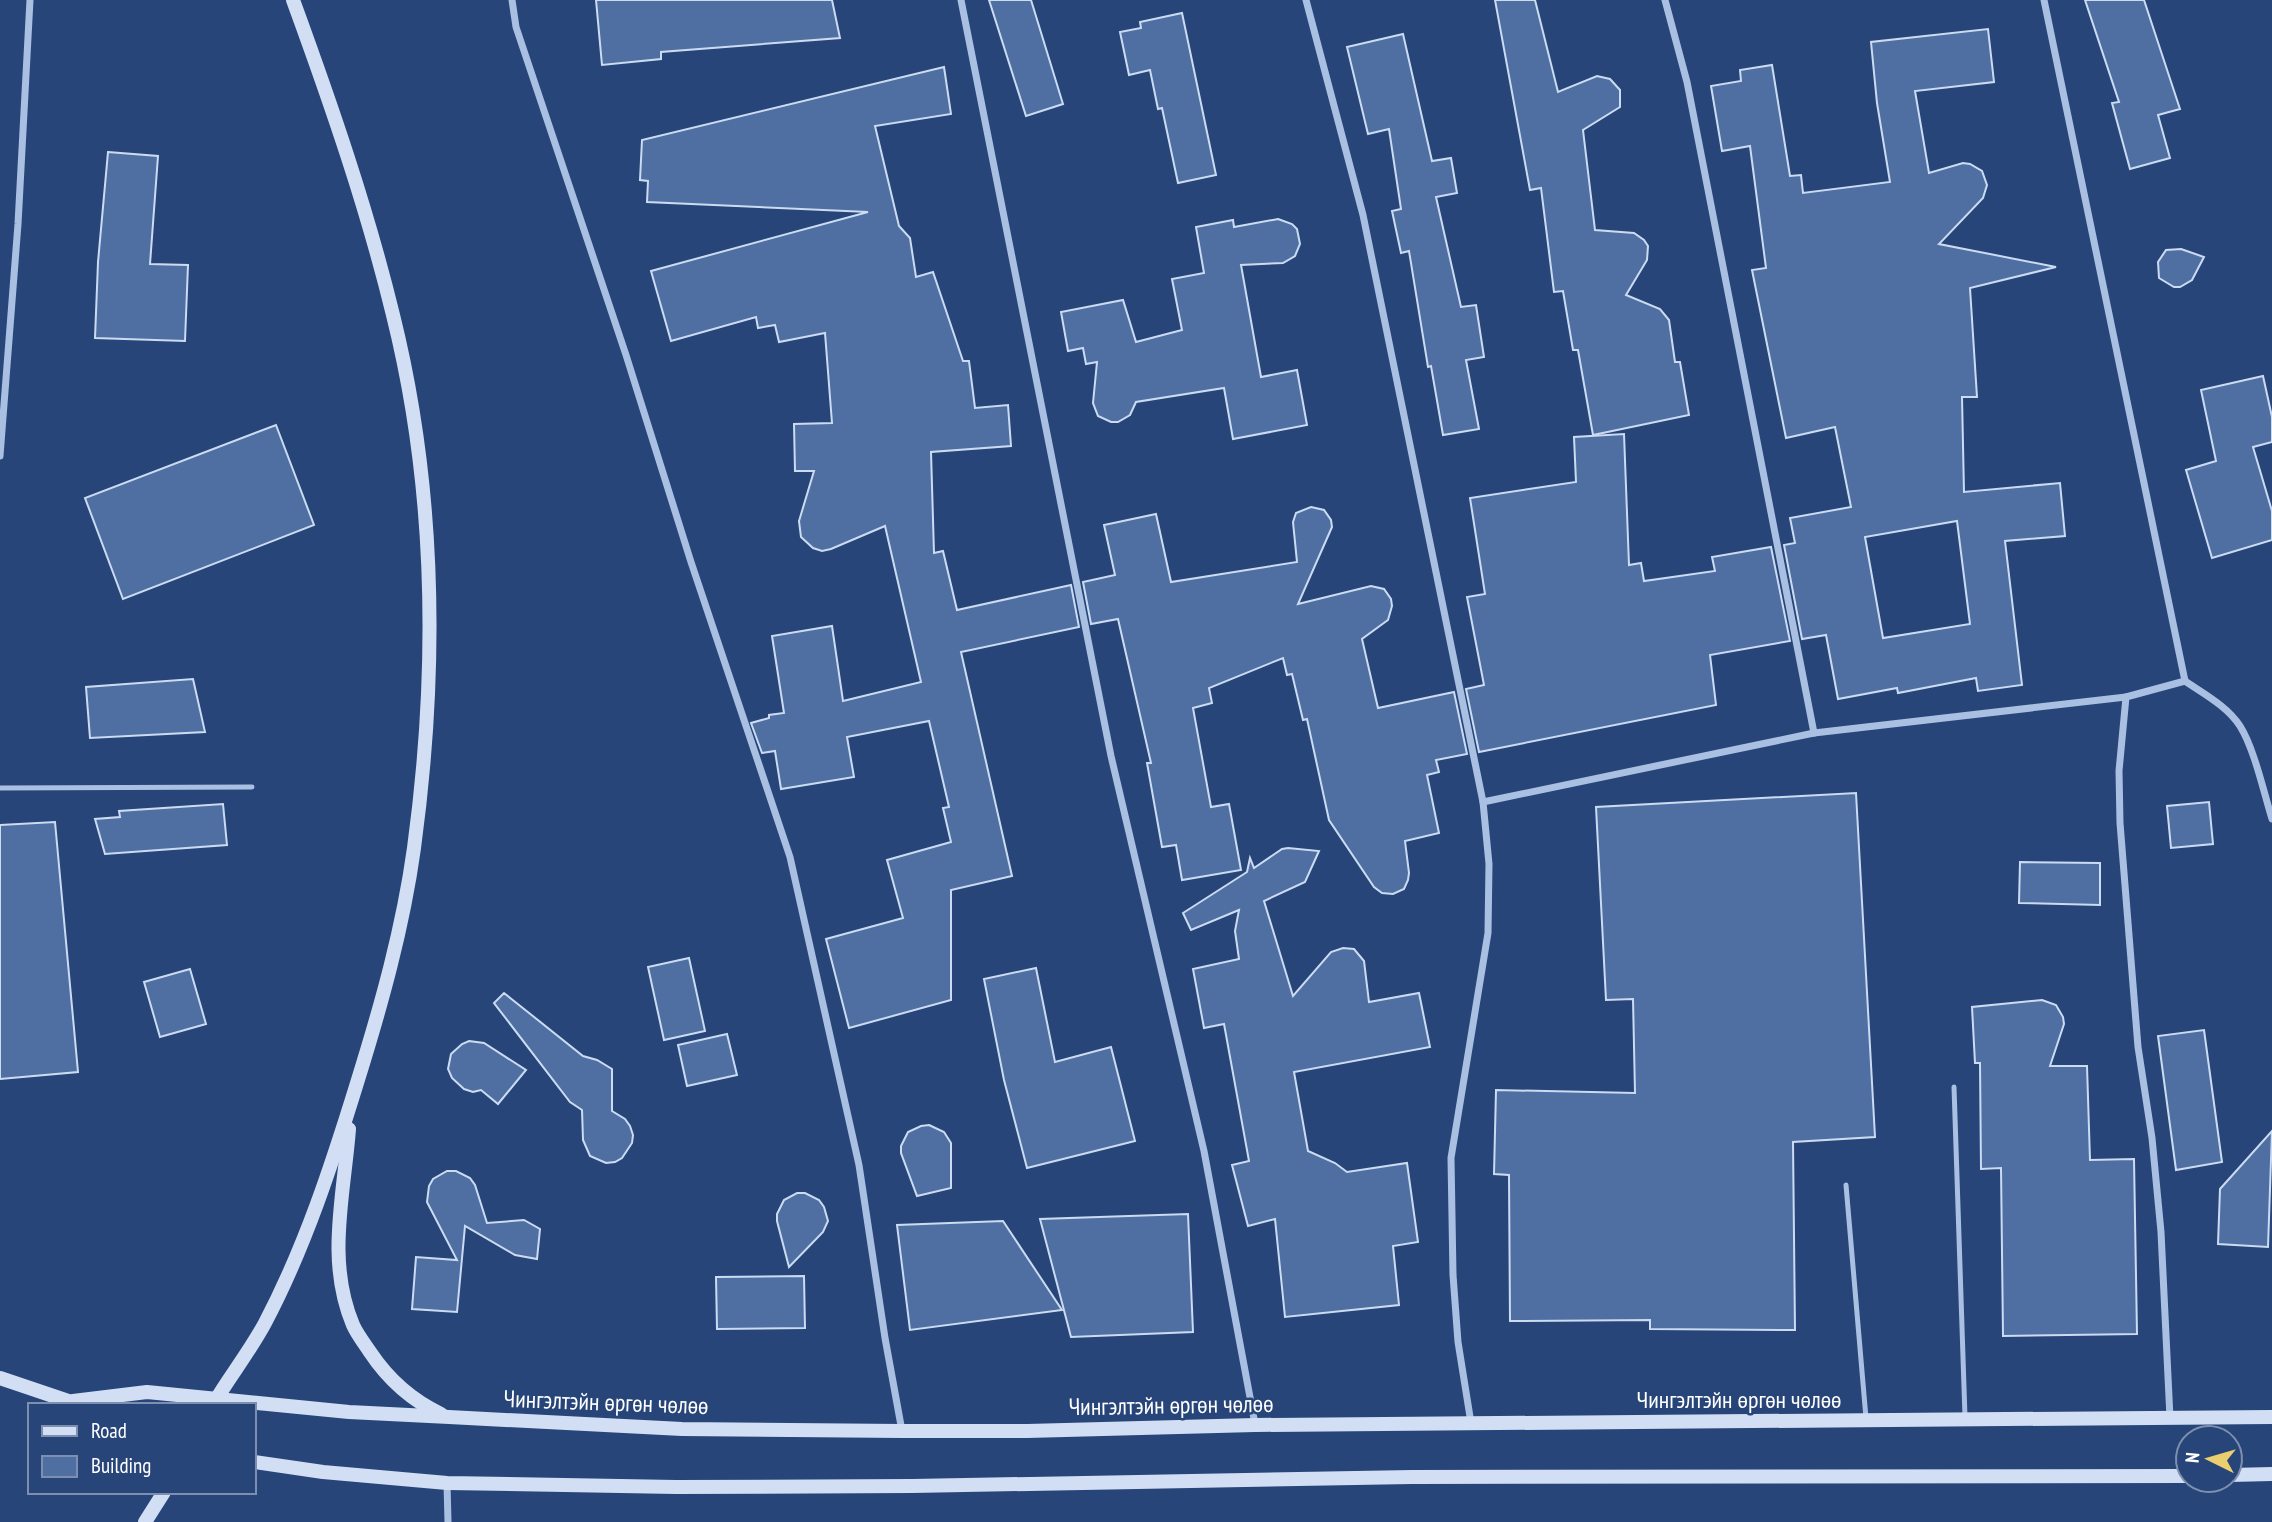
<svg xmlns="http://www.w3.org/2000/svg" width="2272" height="1522" font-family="'PT Sans Narrow',sans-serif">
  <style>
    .building { fill: #4f6fa2; stroke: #cbdbf2; stroke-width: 2; fill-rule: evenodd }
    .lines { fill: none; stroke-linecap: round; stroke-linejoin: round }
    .service { stroke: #a9c0e3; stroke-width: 5 }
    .minor { stroke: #a9c0e3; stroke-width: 7 }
    .secondary { stroke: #d2def3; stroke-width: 14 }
    .labels { text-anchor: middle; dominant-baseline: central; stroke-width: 5; stroke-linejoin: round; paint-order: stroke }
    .street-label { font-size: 24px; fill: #fff; stroke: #274578 }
  </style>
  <rect width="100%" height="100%" fill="#274578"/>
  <!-- building -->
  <g class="building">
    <path d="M 596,0 L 832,0 L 840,38 L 661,52 L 661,59 L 602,65 Z"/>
    <path d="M 989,0 L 1031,0 L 1063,104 L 1026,116 Z"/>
    <path d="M 1495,0 L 1535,0 L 1558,92 L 1597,76 L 1610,79 L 1620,90 L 1620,107 L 1583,130 L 1595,230 L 1634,233 L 1644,240 L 1648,246 L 1647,260 L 1626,295 L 1660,309 L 1669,320 L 1675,362 L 1680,362 L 1689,415 L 1593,435 L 1578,350 L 1573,350 L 1563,291 L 1554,292 L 1541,188 L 1530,190 Z"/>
    <path d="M 2085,0 L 2144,0 L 2180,109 L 2158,115 L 2170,158 L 2130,169 L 2112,103 L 2119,102 Z"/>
    <path d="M 1182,13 L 1216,175 L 1178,183 L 1162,108 L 1158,109 L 1150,70 L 1129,75 L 1120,32 L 1141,28 L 1140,22 Z"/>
    <path d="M 1988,29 L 1994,82 L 1915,91 L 1929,173 L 1963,163 L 1970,164 L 1982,171 L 1987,185 L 1983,198 L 1939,244 L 2056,267 L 1970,288 L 1977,397 L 1962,397 L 1964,492 L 2060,483 L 2065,536 L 2005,541 L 2022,685 L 1978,691 L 1976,678 L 1898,693 L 1897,688 L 1838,699 L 1826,635 L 1802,639 L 1784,545 L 1795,543 L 1790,518 L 1851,507 L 1835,427 L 1786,438 L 1752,270 L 1766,268 L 1750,146 L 1722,151 L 1711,86 L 1741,81 L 1740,70 L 1772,65 L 1790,176 L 1801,175 L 1803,193 L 1890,182 L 1877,103 L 1871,42 ZM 1957,521 L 1970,624 L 1883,638 L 1865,537 Z"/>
    <path d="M 1403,34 L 1432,161 L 1451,158 L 1457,193 L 1436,197 L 1461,307 L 1476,305 L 1484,357 L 1466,360 L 1479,429 L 1443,435 L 1431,366 L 1428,367 L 1409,251 L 1401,253 L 1392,211 L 1401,209 L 1389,129 L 1368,134 L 1347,47 Z"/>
    <path d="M 944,67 L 951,114 L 875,126 L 899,226 L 910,238 L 916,277 L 933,272 L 963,361 L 969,361 L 975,408 L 1008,405 L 1011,446 L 931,452 L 934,553 L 943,551 L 957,610 L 1071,585 L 1079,627 L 961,652 L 1012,876 L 951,890 L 951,1000 L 849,1028 L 826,939 L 903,918 L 887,860 L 951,842 L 943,808 L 949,807 L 929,721 L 847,737 L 854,777 L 781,789 L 775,751 L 762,753 L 751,723 L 769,718 L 769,715 L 784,713 L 772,636 L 832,626 L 843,701 L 921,682 L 885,526 L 831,549 L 822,551 L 813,548 L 801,537 L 799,521 L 814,471 L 795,471 L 794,424 L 832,423 L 825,333 L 779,342 L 775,325 L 758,328 L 756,317 L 671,341 L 651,271 L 868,212 L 647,202 L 648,181 L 640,180 L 642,140 Z"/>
    <path d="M 108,152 L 158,156 L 150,264 L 188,265 L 185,341 L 95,338 L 98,262 Z"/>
    <path d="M 1278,219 L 1292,224 L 1297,229 L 1300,244 L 1295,256 L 1283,263 L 1241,265 L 1261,377 L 1297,370 L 1307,425 L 1233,439 L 1224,388 L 1136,402 L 1130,415 L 1118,422 L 1111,422 L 1098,416 L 1093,403 L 1097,362 L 1086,364 L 1083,348 L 1068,351 L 1061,312 L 1123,300 L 1136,342 L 1182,330 L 1172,279 L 1204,273 L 1196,227 L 1233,220 L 1234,227 Z"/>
    <path d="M 2181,249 L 2204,257 L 2192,280 L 2180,287 L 2174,287 L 2159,278 L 2158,262 L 2166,250 Z"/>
    <path d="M 2263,376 L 2272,417 L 2272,442 L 2253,447 L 2272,511 L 2272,540 L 2212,558 L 2186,470 L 2216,461 L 2201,390 Z"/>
    <path d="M 276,425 L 314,525 L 123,599 L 85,498 Z"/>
    <path d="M 1624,434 L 1629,565 L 1641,563 L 1644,581 L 1715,571 L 1712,557 L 1771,547 L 1790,641 L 1710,655 L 1716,705 L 1479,752 L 1466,689 L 1484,685 L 1467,597 L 1485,594 L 1470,498 L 1576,482 L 1574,437 Z"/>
    <path d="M 1311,507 L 1324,510 L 1331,520 L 1332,527 L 1298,604 L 1371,586 L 1384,589 L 1391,599 L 1392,606 L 1388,620 L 1362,639 L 1378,708 L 1454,692 L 1467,754 L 1436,760 L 1439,772 L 1427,775 L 1439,833 L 1405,841 L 1409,873 L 1408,880 L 1404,889 L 1393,894 L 1382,893 L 1374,887 L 1329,820 L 1307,719 L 1303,720 L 1292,674 L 1287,675 L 1283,658 L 1209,688 L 1212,703 L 1193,708 L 1211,807 L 1229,804 L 1241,870 L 1182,880 L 1176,845 L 1162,847 L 1147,763 L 1151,763 L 1118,619 L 1091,624 L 1083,582 L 1115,575 L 1104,525 L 1156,514 L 1171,582 L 1297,562 L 1293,522 L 1296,513 Z"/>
    <path d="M 193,679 L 205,732 L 90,738 L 86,687 Z"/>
    <path d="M 1856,793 L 1875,1137 L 1793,1142 L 1795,1330 L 1650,1329 L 1650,1320 L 1510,1321 L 1509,1175 L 1494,1174 L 1496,1090 L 1635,1093 L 1633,999 L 1606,1000 L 1596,807 Z"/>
    <path d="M 2209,802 L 2213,844 L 2171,848 L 2167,806 Z"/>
    <path d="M 223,804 L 227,845 L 105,854 L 95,819 L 120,817 L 119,811 Z"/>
    <path d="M 55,822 L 78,1072 L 0,1079 L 0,825 Z"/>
    <path d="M 1288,848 L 1319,851 L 1305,882 L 1264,901 L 1293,996 L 1331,952 L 1343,948 L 1354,949 L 1364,961 L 1369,1002 L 1419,993 L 1430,1047 L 1294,1072 L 1308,1151 L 1335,1163 L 1347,1172 L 1407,1163 L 1418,1242 L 1393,1246 L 1399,1305 L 1285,1317 L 1275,1219 L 1248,1226 L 1232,1165 L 1249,1161 L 1224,1024 L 1204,1028 L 1193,969 L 1239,959 L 1235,931 L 1239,910 L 1191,930 L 1183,913 L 1247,872 L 1250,858 L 1254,868 L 1282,849 Z"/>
    <path d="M 2020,862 L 2100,863 L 2100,905 L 2019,903 Z"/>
    <path d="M 689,958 L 705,1031 L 664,1040 L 648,967 Z"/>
    <path d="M 1036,968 L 1055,1062 L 1111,1047 L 1135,1141 L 1027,1168 L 1004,1080 L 984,979 Z"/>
    <path d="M 190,969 L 206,1024 L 160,1037 L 144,982 Z"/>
    <path d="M 504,993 L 583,1056 L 597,1060 L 612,1069 L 612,1111 L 625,1119 L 630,1126 L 633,1135 L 632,1143 L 622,1158 L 615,1162 L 606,1163 L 590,1156 L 583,1140 L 582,1110 L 570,1102 L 494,1003 Z"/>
    <path d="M 2042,1000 L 2056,1005 L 2063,1017 L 2064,1024 L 2050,1066 L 2087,1066 L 2090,1160 L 2134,1159 L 2137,1334 L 2003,1336 L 2001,1168 L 1981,1169 L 1980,1063 L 1975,1063 L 1972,1007 Z"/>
    <path d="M 2204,1030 L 2222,1162 L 2176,1170 L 2158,1036 Z"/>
    <path d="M 727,1034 L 737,1075 L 687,1086 L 678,1045 Z"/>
    <path d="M 469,1041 L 484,1043 L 526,1070 L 498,1104 L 481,1090 L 473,1092 L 464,1089 L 452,1078 L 448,1069 L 451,1054 L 462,1044 Z"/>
    <path d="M 929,1125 L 944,1132 L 951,1143 L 951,1188 L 917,1196 L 901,1153 L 901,1146 L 908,1132 L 921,1126 Z"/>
    <path d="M 2272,1131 L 2268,1247 L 2218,1244 L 2220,1189 Z"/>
    <path d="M 447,1171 L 456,1171 L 470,1178 L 475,1185 L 487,1223 L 524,1220 L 540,1229 L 537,1259 L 515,1255 L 465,1226 L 457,1312 L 412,1309 L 416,1257 L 457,1260 L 427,1202 L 429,1186 L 433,1179 Z"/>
    <path d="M 797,1193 L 805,1193 L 819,1200 L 824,1207 L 828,1221 L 823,1232 L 789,1267 L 777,1221 L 777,1214 L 784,1200 Z"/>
    <path d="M 1188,1214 L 1193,1332 L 1071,1337 L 1040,1219 Z"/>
    <path d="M 1003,1221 L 1062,1310 L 910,1330 L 897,1225 Z"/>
    <path d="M 804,1276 L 805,1328 L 717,1329 L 716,1277 Z"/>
  </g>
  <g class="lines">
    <!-- service -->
    <g class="service">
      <path d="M 0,788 L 252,787"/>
      <path d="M 1954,1087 L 1965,1417"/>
      <path d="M 1846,1185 L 1866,1418"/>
    </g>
    <!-- minor -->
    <g class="minor">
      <path d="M 512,0 L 516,27 L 626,355 L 691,562 L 790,857 L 859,1165 L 885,1338 L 902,1431"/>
      <path d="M 961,0 L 1111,756 L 1204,1151 L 1255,1424"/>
      <path d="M 1306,0 L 1363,215 L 1483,802"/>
      <path d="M 1665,0 L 1687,82 L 1814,733"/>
      <path d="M 2044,0 L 2185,681 L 2126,697 L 2119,771 L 2120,823 L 2138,1047 L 2152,1138 L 2161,1232 L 2170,1418"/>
      <path d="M 0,456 L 18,224 L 30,0"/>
      <path d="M 2185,681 C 2204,694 2227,706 2240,726 C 2254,748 2264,793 2272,819"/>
      <path d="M 1471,1423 L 1458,1342 L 1453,1275 L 1451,1158 L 1488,933 L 1489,864 L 1483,802 L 1814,733 L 2126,697"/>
      <path d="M 447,1483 L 448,1522"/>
    </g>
    <!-- secondary -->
    <g class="secondary">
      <path d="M 349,1129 C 344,1195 326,1261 353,1325 C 357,1334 364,1343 370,1352 C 388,1379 411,1400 441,1414"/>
      <path d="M 0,1378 L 80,1405"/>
      <path d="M 73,1401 L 147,1392 L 349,1412 L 449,1417 L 682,1429 L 902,1431 L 1027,1431 L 1255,1425 L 2272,1417"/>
      <path d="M 214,1403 C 230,1376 250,1351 265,1323 C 305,1247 332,1164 357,1083 C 381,1006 403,928 414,848 C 438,671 436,488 393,315 C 367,208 331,104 293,0"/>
      <path d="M 254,1462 L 323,1472 L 447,1483 L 676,1487 L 912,1486 L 1412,1477 L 2188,1476"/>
      <path d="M 2230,1475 L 2272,1474"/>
      <path d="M 145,1522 L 164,1492"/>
    </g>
  </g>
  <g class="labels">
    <!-- street labels -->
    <g class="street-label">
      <text x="1739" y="1399">Чингэлтэйн өргөн чөлөө</text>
      <text transform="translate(606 1402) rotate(2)">Чингэлтэйн өргөн чөлөө</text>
      <text transform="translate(1171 1405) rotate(-1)">Чингэлтэйн өргөн чөлөө</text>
    </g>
  </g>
  <!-- legend -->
  <rect x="28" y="1403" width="228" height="91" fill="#274578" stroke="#7d8fae" stroke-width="2"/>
  <rect x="42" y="1426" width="35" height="10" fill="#d2def3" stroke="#7d8fae" stroke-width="2"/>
  <text x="91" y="1438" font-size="21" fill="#ffffff">Road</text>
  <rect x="42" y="1456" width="35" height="21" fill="#4f6fa2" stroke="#7d8fae" stroke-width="2"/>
  <text x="91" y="1473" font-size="21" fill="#ffffff">Building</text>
  <!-- north arrow -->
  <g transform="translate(2209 1459) rotate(275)"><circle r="33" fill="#274578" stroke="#7d8fae" stroke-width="2"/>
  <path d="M0-5L12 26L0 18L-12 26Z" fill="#ebce6f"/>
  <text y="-10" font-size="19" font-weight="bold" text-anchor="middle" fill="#ffffff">N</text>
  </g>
</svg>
